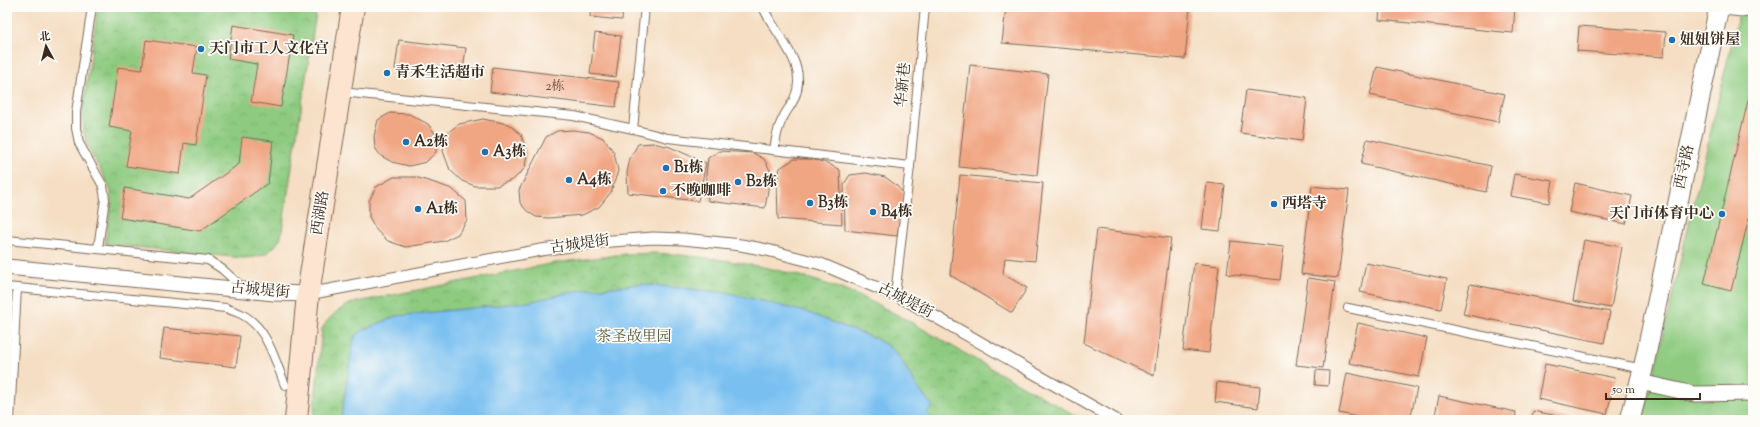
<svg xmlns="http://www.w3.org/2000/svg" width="1760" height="427" font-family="'Sorts Mill Goudy','Noto Serif SC',serif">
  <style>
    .park { fill: url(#park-crowns); stroke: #647a4f }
    .garden { fill: #8ecb80; stroke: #647a4f }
    .water { fill: #79c0f1; stroke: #5a7588 }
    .building { fill: #f1a683 }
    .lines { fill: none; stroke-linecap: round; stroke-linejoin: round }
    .service-casing { stroke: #7c6958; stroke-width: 10 }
    .pedestrian-casing { stroke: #7c6958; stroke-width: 13 }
    .minor-casing { stroke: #7c6958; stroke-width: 17 }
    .tertiary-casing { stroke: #7c6958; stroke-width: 21 }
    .secondary-casing { stroke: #7c6958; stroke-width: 24 }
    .service { stroke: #fff; stroke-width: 8 }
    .pedestrian { stroke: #fff; stroke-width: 11 }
    .minor { stroke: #fff; stroke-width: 15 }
    .tertiary { stroke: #fff; stroke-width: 19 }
    .secondary { stroke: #fde4d0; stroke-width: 22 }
    .poi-dot { fill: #1f6fb2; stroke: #fdfcf7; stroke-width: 1.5 }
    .labels { text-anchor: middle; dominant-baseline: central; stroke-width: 3.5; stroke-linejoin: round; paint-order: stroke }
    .number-label { font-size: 13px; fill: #684937 }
    .poi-label { font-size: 15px; font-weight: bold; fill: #3b2a1e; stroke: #fdfcf7; text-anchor: start }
    .street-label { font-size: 15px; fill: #3b2a1e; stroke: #fdfcf7 }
    .park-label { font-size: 15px; fill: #545a3b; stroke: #fdfcf7 }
  </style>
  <defs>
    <pattern id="park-crowns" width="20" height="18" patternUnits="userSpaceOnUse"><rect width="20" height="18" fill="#8ecb80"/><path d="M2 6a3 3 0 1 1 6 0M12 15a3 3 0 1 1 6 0" fill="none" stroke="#7bae6e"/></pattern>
  </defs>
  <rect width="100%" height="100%" fill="#fdfcf7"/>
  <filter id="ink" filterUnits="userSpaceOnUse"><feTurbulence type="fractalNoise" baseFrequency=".025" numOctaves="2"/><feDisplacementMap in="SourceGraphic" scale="8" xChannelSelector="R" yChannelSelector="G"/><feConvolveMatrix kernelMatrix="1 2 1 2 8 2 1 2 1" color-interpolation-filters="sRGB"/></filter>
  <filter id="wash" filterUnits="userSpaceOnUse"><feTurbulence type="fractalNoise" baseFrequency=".012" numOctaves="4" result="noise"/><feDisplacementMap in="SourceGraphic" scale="16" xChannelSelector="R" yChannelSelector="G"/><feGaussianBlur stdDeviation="0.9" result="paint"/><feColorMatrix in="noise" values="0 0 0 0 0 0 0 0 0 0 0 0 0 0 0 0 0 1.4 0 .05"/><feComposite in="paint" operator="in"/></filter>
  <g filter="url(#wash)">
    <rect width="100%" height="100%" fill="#f5dec3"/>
    <!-- park -->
    <g class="park">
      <path d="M 98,7 L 317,7 L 281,237 C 272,254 260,258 242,258 L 105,244 L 111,204 L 111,192 L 108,184 L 86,143 L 82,117 Z"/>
      <path d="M 656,253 C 725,258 794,269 859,296 C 898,313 934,336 971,357 C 1008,378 1046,399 1084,420 L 313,420 L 322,329 C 330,315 338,310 352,303 L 555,263 L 625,254 Z"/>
    </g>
    <!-- garden -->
    <path class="garden" d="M 1740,7 L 1753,7 L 1753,420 L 1643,420 Z"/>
    <!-- water -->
    <path class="water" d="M 642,284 L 729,293 L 806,312 L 876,339 L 888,346 L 897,354 L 920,391 L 933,406 L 927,413 L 934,420 L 341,420 L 353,342 L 356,335 L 362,331 L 396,316 L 528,302 L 581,290 Z"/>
    <g id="blocks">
      <!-- building -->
      <g class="building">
        <path d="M 591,7 L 623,7 L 622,20 L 590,17 Z"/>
        <path d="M 1006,7 L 1190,7 L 1185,59 L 1002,43 Z"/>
        <path d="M 1380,7 L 1515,7 L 1513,33 L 1379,20 Z"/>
        <path d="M 233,25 L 293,35 L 281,107 L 251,102 L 257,64 L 228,59 Z"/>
        <path d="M 1579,26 L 1666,32 L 1664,57 L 1577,51 Z"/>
        <path d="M 595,33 L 621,36 L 616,77 L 590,74 Z"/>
        <path d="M 146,40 L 197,47 L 193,73 L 206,75 L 196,145 L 184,143 L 180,174 L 126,166 L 132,131 L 109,127 L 118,67 L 142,70 Z"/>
        <path d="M 399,40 L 466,48 L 462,78 L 395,69 Z"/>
        <path d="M 970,65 L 1048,74 L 1037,175 L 959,167 Z"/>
        <path d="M 493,67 L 619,82 L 616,107 L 490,92 Z"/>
        <path d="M 1377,67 L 1505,94 L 1498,122 L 1370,95 Z"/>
        <path d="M 1752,84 L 1753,201 L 1731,291 L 1704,284 Z"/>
        <path d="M 1246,90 L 1307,98 L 1302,141 L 1240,133 Z"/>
        <path d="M 390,113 L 409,114 L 428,124 L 437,136 L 436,152 L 426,162 L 409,166 L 392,162 L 381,156 L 375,148 L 374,136 L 378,120 Z"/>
        <path d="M 483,119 L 508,124 L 521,134 L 527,153 L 525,168 L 514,179 L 497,186 L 475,186 L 462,181 L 450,170 L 443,151 L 446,134 L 459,124 Z"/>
        <path d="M 573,130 L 589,132 L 603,138 L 614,152 L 618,171 L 611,192 L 599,207 L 582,215 L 549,218 L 536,217 L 527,211 L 520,203 L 519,190 L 546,137 L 557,131 Z"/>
        <path d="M 242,137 L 273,141 L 268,183 L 200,231 L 120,218 L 125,188 L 189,199 L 239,164 Z"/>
        <path d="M 1367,139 L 1491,166 L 1486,192 L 1361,164 Z"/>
        <path d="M 653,143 L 670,147 L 706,163 L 698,201 L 628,193 L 627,173 L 630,158 L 638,144 Z"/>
        <path d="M 719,151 L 753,153 L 764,159 L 771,172 L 765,208 L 708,201 L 706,175 L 708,158 Z"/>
        <path d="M 794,159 L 811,159 L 827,163 L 840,170 L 842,224 L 778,219 L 777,183 L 780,168 Z"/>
        <path d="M 866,173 L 885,177 L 896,185 L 904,194 L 897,236 L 845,230 L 844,184 L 850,175 Z"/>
        <path d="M 1514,174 L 1553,181 L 1549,203 L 1510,196 Z"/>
        <path d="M 960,175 L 1043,183 L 1035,261 L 1005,258 L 1003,274 L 1027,288 L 1012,313 L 950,275 Z"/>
        <path d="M 394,177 L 415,177 L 435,183 L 452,189 L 466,201 L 467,220 L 458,234 L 444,241 L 406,247 L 388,241 L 377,231 L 369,217 L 369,201 L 376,187 Z"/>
        <path d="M 1207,183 L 1225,185 L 1220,231 L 1202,229 Z"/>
        <path d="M 1575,183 L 1632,196 L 1626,224 L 1569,212 Z"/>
        <path d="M 1312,186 L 1349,190 L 1338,278 L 1301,274 Z"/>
        <path d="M 1097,229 L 1171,238 L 1154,376 L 1084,343 Z"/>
        <path d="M 1584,240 L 1622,247 L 1611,308 L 1573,301 Z"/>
        <path d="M 1231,241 L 1284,247 L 1280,280 L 1227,274 Z"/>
        <path d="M 1194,263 L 1219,266 L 1209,353 L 1183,350 Z"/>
        <path d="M 1366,263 L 1447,279 L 1441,309 L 1360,292 Z"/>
        <path d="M 1308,278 L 1335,282 L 1323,368 L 1296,365 Z"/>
        <path d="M 1470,284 L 1610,312 L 1604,343 L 1463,314 Z"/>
        <path d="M 1358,323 L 1427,338 L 1419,377 L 1349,363 Z"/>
        <path d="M 164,328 L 240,336 L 236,367 L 160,358 Z"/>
        <path d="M 1545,364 L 1615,378 L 1607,414 L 1538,399 Z"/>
        <path d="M 1316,370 L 1329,371 L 1328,386 L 1315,385 Z"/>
        <path d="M 1347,373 L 1417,388 L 1410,420 L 1372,420 L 1339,413 Z"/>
        <path d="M 1217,382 L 1260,387 L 1258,408 L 1215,402 Z"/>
        <path d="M 1439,396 L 1516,412 L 1515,420 L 1434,420 Z"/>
        <path d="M 1533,411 L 1573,419 L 1573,420 L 1532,420 Z"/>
      </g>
    </g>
  </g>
  <g filter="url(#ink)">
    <use href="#blocks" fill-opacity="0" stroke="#7c6958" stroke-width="1"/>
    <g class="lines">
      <!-- service casing -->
      <g class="service-casing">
        <g id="service">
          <path d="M 92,7 L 76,112 L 76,128 L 79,143 L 103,186 L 105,199 L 98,248"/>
          <path d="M 645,7 L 633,129 L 668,138 L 910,166"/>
          <path d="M 763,7 C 776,37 810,64 794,99 C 791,106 786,111 783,118 C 777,128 776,139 774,150"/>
          <path d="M 341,92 L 574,116 L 633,129"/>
          <path d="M 7,240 L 208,260 L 222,269 L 243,288"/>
          <path d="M 7,287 L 226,308 C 232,311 238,312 243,315 C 268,329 275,361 285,385"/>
          <path d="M 895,295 L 910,166 L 925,7"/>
          <path d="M 1348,308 L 1643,369"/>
          <path d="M 10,420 L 17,288"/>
        </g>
      </g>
      <!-- pedestrian casing -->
      <g class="pedestrian-casing">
        <path id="pedestrian" d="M 308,294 L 541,250 L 599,242 L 653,238 L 683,239 L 741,245 L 767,250 L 821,264 L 906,300 L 1116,420"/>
      </g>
      <!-- minor casing -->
      <g class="minor-casing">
        <g id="minor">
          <path d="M 1723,7 L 1753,10"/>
          <path d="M 7,267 L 274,293 L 308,294"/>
          <path d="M 1640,382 L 1694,394 L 1753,393"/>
        </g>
      </g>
      <!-- tertiary casing -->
      <g class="tertiary-casing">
        <path id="tertiary" d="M 1630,420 L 1643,369 L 1719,7"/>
      </g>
      <!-- secondary casing -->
      <g class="secondary-casing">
        <path id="secondary" d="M 296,420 L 308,294 L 353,7"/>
      </g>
      <!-- service -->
      <use href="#service" class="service"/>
      <!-- pedestrian -->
      <use href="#pedestrian" class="pedestrian"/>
      <!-- minor -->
      <use href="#minor" class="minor"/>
      <!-- tertiary -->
      <use href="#tertiary" class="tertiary"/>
      <!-- secondary -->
      <use href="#secondary" class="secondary"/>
    </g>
  </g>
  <!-- markers -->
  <g class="poi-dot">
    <circle cx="1672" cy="40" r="4"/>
    <circle cx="201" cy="49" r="4"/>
    <circle cx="387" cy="73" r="4"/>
    <circle cx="406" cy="142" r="4"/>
    <circle cx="485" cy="152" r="4"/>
    <circle cx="666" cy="168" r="4"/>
    <circle cx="569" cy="180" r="4"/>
    <circle cx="738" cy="182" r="4"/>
    <circle cx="663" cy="191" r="4"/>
    <circle cx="810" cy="203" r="4"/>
    <circle cx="1274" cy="204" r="4"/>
    <circle cx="418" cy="209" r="4"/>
    <circle cx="873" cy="212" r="4"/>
    <circle cx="1722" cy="214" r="4"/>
  </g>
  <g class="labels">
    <!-- number labels -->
    <g class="number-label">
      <text x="555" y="87">2栋</text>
    </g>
    <!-- poi labels -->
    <g class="poi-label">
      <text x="1680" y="40">妞妞饼屋</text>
      <text x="209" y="49">天门市工人文化宫</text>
      <text x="395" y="73">青禾生活超市</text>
      <text x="414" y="142">A2栋</text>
      <text x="493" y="152">A3栋</text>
      <text x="674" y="168">B1栋</text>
      <text x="577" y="180">A4栋</text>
      <text x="746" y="182">B2栋</text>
      <text x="671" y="191">不晚咖啡</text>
      <text x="818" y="203">B3栋</text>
      <text x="1282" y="204">西塔寺</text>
      <text x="426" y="209">A1栋</text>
      <text x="881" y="212">B4栋</text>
      <text x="1714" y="214" text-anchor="end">天门市体育中心</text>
    </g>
    <!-- street labels -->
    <g class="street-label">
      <text transform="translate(904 85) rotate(-85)">华新巷</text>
      <text transform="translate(1685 167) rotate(-78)">西寺路</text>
      <text transform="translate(321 213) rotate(-81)">西湖路</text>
      <text transform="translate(580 245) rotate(-8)">古城堤街</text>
      <text transform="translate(260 291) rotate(5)">古城堤街</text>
      <text transform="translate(905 301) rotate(27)">古城堤街</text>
    </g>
    <!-- park labels -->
    <g class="park-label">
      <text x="634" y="337">茶圣故里园</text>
    </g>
  </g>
  <!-- margin -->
  <rect width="1760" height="427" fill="none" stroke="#fdfcf7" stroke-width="24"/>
  <!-- north arrow -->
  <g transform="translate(46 46) rotate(353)" stroke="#fdfcf7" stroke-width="3" paint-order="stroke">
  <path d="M0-3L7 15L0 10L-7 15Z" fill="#3b2a1e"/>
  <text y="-6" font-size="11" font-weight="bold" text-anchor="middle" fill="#3b2a1e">北</text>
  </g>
  <!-- scale -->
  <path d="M1606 393v6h94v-6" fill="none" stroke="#3b2a1e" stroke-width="2"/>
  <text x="1612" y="393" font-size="12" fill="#3b2a1e" stroke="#fdfcf7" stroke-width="3" paint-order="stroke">50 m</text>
</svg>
